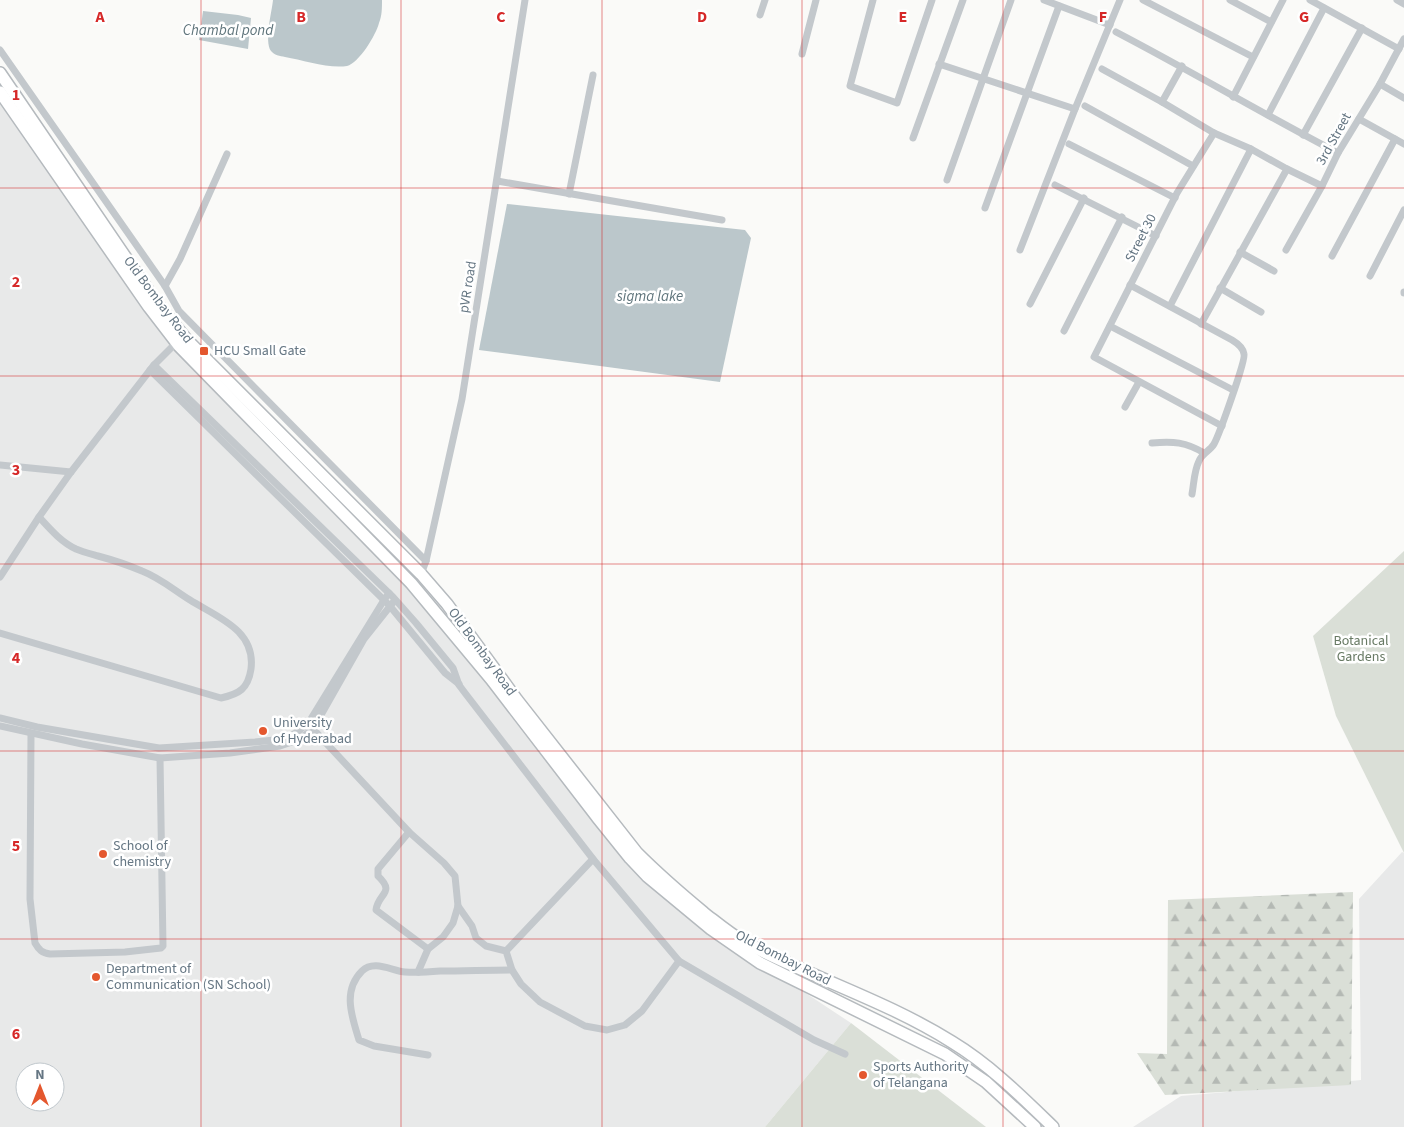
<svg xmlns="http://www.w3.org/2000/svg" width="1404" height="1127" font-family="'Source Sans 3',sans-serif">
  <style>
    .built { fill: #e8e9e9; fill-rule: evenodd }
    .forest { fill: url(#forest-firs) }
    .garden { fill: #dadfd7 }
    .water { fill: #bbc7cb }
    .lines { fill: none; stroke-linecap: round; stroke-linejoin: round }
    .primary-casing { stroke: #b5babe; stroke-width: 14 }
    .minor { stroke: #c3c8cc; stroke-width: 7 }
    .primary { stroke: #fff; stroke-width: 11 }
    .grid { fill: none; stroke: #d62828; stroke-width: 1; stroke-opacity: 0.55 }
    .poi-dot { fill: #e4572e; stroke: #fff; stroke-width: 2 }
    .labels { text-anchor: middle; dominant-baseline: central; stroke-width: 5; stroke-linejoin: round; paint-order: stroke }
    .street-label { font-size: 14px; fill: #657683; stroke: #fff }
    .poi-label { font-size: 14px; fill: #657683; stroke: #fff; text-anchor: start }
    .park-label { font-size: 14px; fill: #687a64; stroke: #fff }
    .water-label { font-size: 15px; font-style: italic; fill: #60757c; stroke: #fff }
    .grid-label { font-size: 16px; text-anchor: middle; font-weight: bold; fill: #d62828; stroke: #fff; stroke-width: 5; stroke-linejoin: round; paint-order: stroke }
  </style>
  <defs>
    <pattern id="forest-firs" width="22" height="20" patternUnits="userSpaceOnUse" patternTransform="scale(1.25)"><rect width="22" height="20" fill="#dadfd7"/><path d="M5 1l3.5 6h-7zM16 11l3.5 6h-7z" fill="#b4b9b4"/></pattern>
  </defs>
  <rect width="100%" height="100%" fill="#fafaf8"/>
  <!-- built -->
  <g class="built">
    <path d="M 0,102 L 144,307 L 183,359 L 424,604 L 630,858 L 760,963 L 851,1023 L 765,1127 L 0,1127 ZM 25,1072 L 55,1072 L 55,1102 L 25,1102 Z"/>
    <path d="M 1402,852 L 1404,853 L 1404,1127 L 1133,1127 L 1181,1096 L 1361,1080 L 1359,899 Z"/>
  </g>
  <!-- forest -->
  <path class="forest" d="M 1353,892 L 1351,1085 L 1165,1095 L 1137,1053 L 1167,1054 L 1168,900 Z"/>
  <!-- garden -->
  <g class="garden">
    <path d="M 1404,551 L 1404,853 L 1336,716 L 1313,636 Z"/>
    <path d="M 851,1023 L 986,1127 L 765,1127 Z"/>
  </g>
  <!-- water -->
  <g class="water">
    <path d="M 273,0 L 382,0 C 382,8 382,16 379,23 C 376,35 359,63 347,66 C 329,69 303,60 285,57 C 280,56 274,55 271,51 C 264,41 272,11 273,0 Z"/>
    <path d="M 203,11 L 238,15 L 251,18 L 248,49 L 199,40 Z"/>
    <path d="M 507,204 L 745,230 L 751,238 L 720,382 L 479,350 Z"/>
  </g>
  <g class="lines">
    <!-- primary casing -->
    <g class="primary-casing">
      <g id="primary">
        <path d="M 0,73 L 156,302 L 186,339 L 421,574 L 447,604 L 517,700 L 637,853 C 658,874 681,894 704,913 C 717,923 730,934 744,942 C 812,978 887,1001 952,1042 C 990,1065 1022,1097 1053,1127"/>
        <path d="M 0,92 L 149,307 L 179,346 L 411,583 L 491,679 L 597,817 L 630,858 L 647,876 L 711,929 L 760,963 L 945,1054 L 986,1082 L 1035,1127"/>
      </g>
    </g>
    <!-- minor -->
    <g class="minor">
      <path d="M 873,0 L 850,86 L 897,103 L 932,0"/>
      <path d="M 1044,0 L 1110,25"/>
      <path d="M 1143,0 L 1253,57"/>
      <path d="M 1230,0 L 1271,22"/>
      <path d="M 1310,0 L 1399,49"/>
      <path d="M 1397,0 L 1404,4"/>
      <path d="M 760,15 L 765,0"/>
      <path d="M 1116,32 C 1191,71 1263,114 1338,153"/>
      <path d="M 0,50 L 165,286 L 179,311 L 426,561"/>
      <path d="M 802,54 L 816,0"/>
      <path d="M 939,64 L 1075,109"/>
      <path d="M 1182,66 L 1162,102 L 1214,133 L 1251,149 L 1287,169 L 1201,324"/>
      <path d="M 1102,69 L 1162,102"/>
      <path d="M 1380,84 L 1404,98"/>
      <path d="M 1233,97 L 1283,0"/>
      <path d="M 1085,106 L 1193,166"/>
      <path d="M 1268,115 L 1324,8"/>
      <path d="M 1359,119 L 1404,144"/>
      <path d="M 1214,133 L 1177,193 L 1094,357 L 1222,426"/>
      <path d="M 1303,135 L 1362,28"/>
      <path d="M 913,138 L 963,0"/>
      <path d="M 1069,144 L 1175,198"/>
      <path d="M 1287,169 L 1322,186"/>
      <path d="M 947,180 L 1011,0"/>
      <path d="M 497,181 L 722,220"/>
      <path d="M 1055,185 L 1156,236"/>
      <path d="M 569,194 L 593,75"/>
      <path d="M 985,208 L 1059,6"/>
      <path d="M 1020,250 L 1075,109 L 1120,0"/>
      <path d="M 1286,250 L 1322,186 L 1338,153 L 1380,84 L 1404,39"/>
      <path d="M 1240,252 L 1274,271"/>
      <path d="M 1332,256 L 1395,139"/>
      <path d="M 1370,276 L 1404,210"/>
      <path d="M 1130,285 L 1232,340 C 1237,343 1243,347 1244,354 C 1246,360 1219,435 1214,444 C 1210,451 1202,453 1199,461 C 1194,471 1194,483 1192,494"/>
      <path d="M 165,286 L 180,259 L 227,154"/>
      <path d="M 1220,288 L 1261,312"/>
      <path d="M 1404,293 L 1404,292"/>
      <path d="M 1030,304 L 1084,198"/>
      <path d="M 1170,306 L 1251,149"/>
      <path d="M 1110,326 L 1233,390"/>
      <path d="M 1064,331 L 1122,217"/>
      <path d="M 154,365 L 393,597 L 416,623 L 453,668 L 459,685 L 465,693 L 593,859 L 679,961 L 814,1040 L 845,1054"/>
      <path d="M 150,370 L 389,605 L 445,673 L 459,684"/>
      <path d="M 1125,407 L 1139,382"/>
      <path d="M 1152,443 C 1173,441 1186,442 1204,453"/>
      <path d="M 0,465 L 71,472"/>
      <path d="M 421,574 L 426,561 L 462,399 L 525,0"/>
      <path d="M 0,577 L 39,517 L 71,472 L 154,365 L 177,342"/>
      <path d="M 0,633 L 221,698 C 239,694 248,689 251,669 C 256,630 217,617 190,600 C 174,590 160,578 142,571 C 128,565 113,560 98,556 C 91,554 83,552 76,549 C 61,542 50,529 39,517"/>
      <path d="M 0,718 L 37,727 L 159,748 L 255,742 L 284,739 L 296,733 L 309,722 L 384,600 L 389,593"/>
      <path d="M 0,726 L 82,744 L 160,758 L 230,753 L 280,746 L 298,740 L 313,729 L 364,639 L 395,600"/>
      <path d="M 313,729 L 409,832 L 444,863 L 455,876 L 458,906 L 453,923 L 443,937 L 428,949 L 418,972"/>
      <path d="M 31,734 L 30,899 L 35,943 C 39,950 42,953 50,954 L 125,952 L 161,948 L 163,946 L 160,758"/>
      <path d="M 409,832 L 378,869 L 378,876 C 396,893 378,893 376,910 L 428,949"/>
      <path d="M 458,906 L 472,926 L 476,938 L 486,946 L 506,951 L 512,970"/>
      <path d="M 506,951 L 593,859"/>
      <path d="M 428,1055 L 374,1046 L 359,1040 C 352,1017 342,991 362,971 C 374,959 392,971 405,972 C 417,973 429,972 440,971 C 464,971 488,970 512,970 L 521,984 L 540,1002 L 585,1026 L 607,1030 L 625,1025 L 642,1011 L 679,961"/>
    </g>
    <!-- primary -->
    <use href="#primary" class="primary"/>
  </g>
  <!-- grid -->
  <path class="grid" d="M 201,0 L 201,1127M 401,0 L 401,1127M 602,0 L 602,1127M 802,0 L 802,1127M 1003,0 L 1003,1127M 1203,0 L 1203,1127M 0,188 L 1404,188M 0,376 L 1404,376M 0,564 L 1404,564M 0,751 L 1404,751M 0,939 L 1404,939"/>
  <!-- markers -->
  <g class="poi-dot">
    <rect x="199" y="346" width="10" height="10" rx="2.5"/>
    <circle cx="263" cy="731" r="5"/>
    <circle cx="103" cy="854" r="5"/>
    <circle cx="96" cy="977" r="5"/>
    <circle cx="863" cy="1075" r="5"/>
  </g>
  <g class="labels">
    <!-- street labels -->
    <g class="street-label">
      <text transform="translate(1334 139) rotate(-61)">3rd Street</text>
      <text transform="translate(1141 238) rotate(-63)">Street 30</text>
      <text transform="translate(468 287) rotate(-81)">pVR road</text>
      <text transform="translate(158 300) rotate(53)">Old Bombay Road</text>
      <text transform="translate(482 652) rotate(54)">Old Bombay Road</text>
      <text transform="translate(783 958) rotate(27)">Old Bombay Road</text>
    </g>
    <!-- poi labels -->
    <g class="poi-label">
      <text x="214" y="351">HCU Small Gate</text>
      <text x="273" y="723">University<tspan x="273" dy="16">of Hyderabad</tspan></text>
      <text x="113" y="846">School of<tspan x="113" dy="16">chemistry</tspan></text>
      <text x="106" y="969">Department of<tspan x="106" dy="16">Communication (SN School)</tspan></text>
      <text x="873" y="1067">Sports Authority<tspan x="873" dy="16">of Telangana</tspan></text>
    </g>
    <!-- park labels -->
    <g class="park-label">
      <text x="1361" y="641">Botanical<tspan x="1361" dy="16">Gardens</tspan></text>
    </g>
    <!-- water labels -->
    <g class="water-label">
      <text x="228" y="30">Chambal pond</text>
      <text x="650" y="296">sigma lake</text>
    </g>
  </g>
  <g class="grid-label">
    <text x="100" y="22">A</text>
    <text x="301" y="22">B</text>
    <text x="501" y="22">C</text>
    <text x="702" y="22">D</text>
    <text x="903" y="22">E</text>
    <text x="1103" y="22">F</text>
    <text x="1304" y="22">G</text>
    <text x="16" y="100">1</text>
    <text x="16" y="287">2</text>
    <text x="16" y="475">3</text>
    <text x="16" y="663">4</text>
    <text x="16" y="851">5</text>
    <text x="16" y="1039">6</text>
  </g>
  <!-- north arrow -->
  <g transform="translate(40 1087)"><circle r="24" fill="#ffffff" stroke="#c1c8cd"/>
  <path d="M0-4L9 19L0 12L-9 19Z" fill="#e4572e"/>
  <text y="-8" font-size="14" font-weight="bold" text-anchor="middle" fill="#657683">N</text>
  </g>
</svg>
